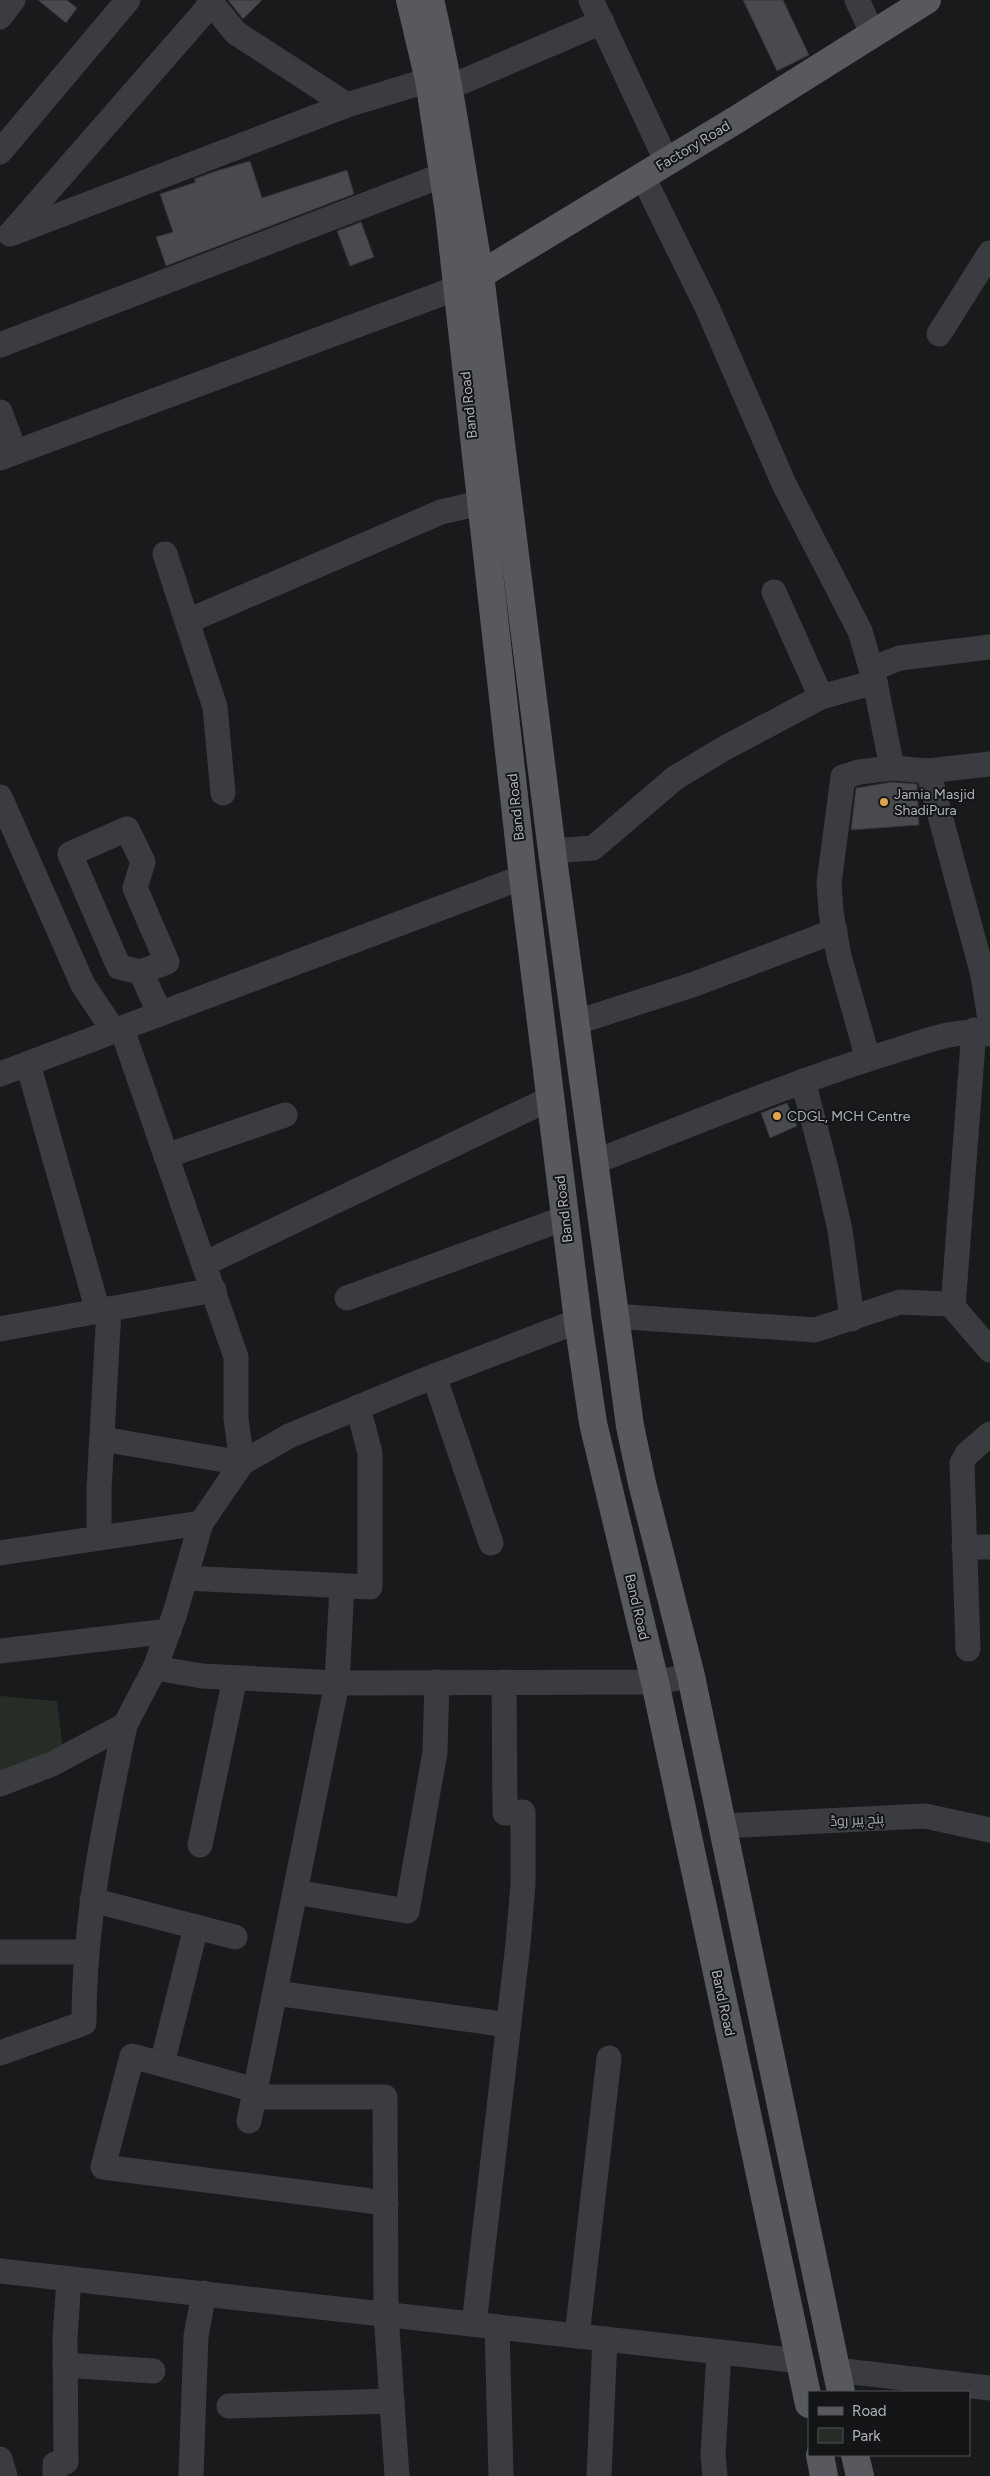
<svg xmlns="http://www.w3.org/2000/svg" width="990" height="2476" font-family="Figtree,Cairo,sans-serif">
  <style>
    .green { fill: #262d26 }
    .building { fill: #494a4d; stroke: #343437 }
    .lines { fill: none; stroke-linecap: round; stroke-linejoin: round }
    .minor { stroke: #3b3c40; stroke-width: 25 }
    .major { stroke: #57595f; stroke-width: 28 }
    .poi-dot { fill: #e0a54d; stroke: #141516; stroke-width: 2 }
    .labels { text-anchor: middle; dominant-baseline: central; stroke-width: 4; stroke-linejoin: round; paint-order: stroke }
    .street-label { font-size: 14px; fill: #adb2b9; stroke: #141516 }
    .poi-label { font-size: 14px; fill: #adb2b9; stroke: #141516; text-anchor: start }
  </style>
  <rect width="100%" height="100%" fill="#191a1b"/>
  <!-- green -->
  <path class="green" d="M 0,1696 L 57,1701 L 64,1758 L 0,1784 Z"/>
  <!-- building -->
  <g class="building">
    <path d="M 38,0 L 67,0 L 77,8 L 66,23 Z"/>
    <path d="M 228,0 L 262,0 L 243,19 Z"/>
    <path d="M 743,0 L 783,0 L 809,55 L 777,71 Z"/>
    <path d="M 250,161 L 262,198 L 347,170 L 354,194 L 166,266 L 156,237 L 173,232 L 160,194 L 196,182 L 194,179 L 216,171 Z"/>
    <path d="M 361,222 L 374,257 L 350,266 L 337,231 Z"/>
    <path d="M 892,782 L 917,784 L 919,825 L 851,830 L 856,788 Z"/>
    <path d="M 787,1103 L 797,1126 L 770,1138 L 761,1113 Z"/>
  </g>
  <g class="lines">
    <!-- minor -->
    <g class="minor">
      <path d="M 209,0 L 236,33 L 347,105 L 429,80"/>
      <path d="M 591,0 L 667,162"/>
      <path d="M 857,0 L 873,34"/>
      <path d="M 0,17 L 13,0"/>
      <path d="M 450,87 L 602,22"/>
      <path d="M 0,152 L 128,0"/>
      <path d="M 643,177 L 707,307 L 784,484 L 860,631 L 875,682"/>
      <path d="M 13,231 L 212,3"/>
      <path d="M 10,234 L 347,105"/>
      <path d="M 939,334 L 990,253"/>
      <path d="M 0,345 L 443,175"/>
      <path d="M 0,412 L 15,452"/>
      <path d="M 0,458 L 457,288"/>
      <path d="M 165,554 L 215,707 L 223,793"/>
      <path d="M 774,592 L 821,697"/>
      <path d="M 188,621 L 441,512 L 480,503"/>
      <path d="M 871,669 L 900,658 L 990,647"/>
      <path d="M 928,771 L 990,764"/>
      <path d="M 0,797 L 83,985 L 114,1031"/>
      <path d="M 552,851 L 593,848 L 675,778 L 723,749 L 821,697 L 875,682 L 892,768 L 928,771 L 983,975"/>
      <path d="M 990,971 L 983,975 L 990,1020"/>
      <path d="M 141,972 L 167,962 L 135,888 L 143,862 L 127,829 L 70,854 L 119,967 L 141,972 L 160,1014"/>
      <path d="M 577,1022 L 692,985 L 835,931"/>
      <path d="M 868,1059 L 839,956 L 831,912 L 829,883 L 843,777 L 859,772 L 892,768"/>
      <path d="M 28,1064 L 98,1311"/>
      <path d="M 0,1074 L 523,877"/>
      <path d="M 803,1081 L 827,1173 L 840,1230 L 852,1319"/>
      <path d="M 166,1156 L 285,1115"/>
      <path d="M 594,1162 C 693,1124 792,1082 894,1051 C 924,1042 959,1027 990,1034"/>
      <path d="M 204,1264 L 551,1098"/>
      <path d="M 347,1298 L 565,1218"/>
      <path d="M 953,1307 L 974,1030"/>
      <path d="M 613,1316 L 815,1330 L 900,1302 L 948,1304 L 953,1307 L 990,1350"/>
      <path d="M 0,1329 L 214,1290"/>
      <path d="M 434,1376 L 491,1543"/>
      <path d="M 102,1439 L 242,1463 L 236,1419 L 236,1357 L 122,1029"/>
      <path d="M 99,1538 L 99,1489 L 109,1309"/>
      <path d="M 964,1547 L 990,1547"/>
      <path d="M 0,1553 L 201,1523"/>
      <path d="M 185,1578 L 370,1587 L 370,1453 L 358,1407"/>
      <path d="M 968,1649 L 962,1463 L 967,1454 L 990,1434"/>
      <path d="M 0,1651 L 169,1631"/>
      <path d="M 155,1668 L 202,1676 L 337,1683 L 655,1682 L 691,1676"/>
      <path d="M 0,1784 L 52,1764 L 125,1725 L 155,1668 L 175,1613 L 201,1523 L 242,1463 L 289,1436 L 412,1385 L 578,1321"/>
      <path d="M 722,1826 L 925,1816 L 990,1830"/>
      <path d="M 200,1845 L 235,1678"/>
      <path d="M 295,1892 L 407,1911 L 435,1752 L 437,1682"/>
      <path d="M 92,1900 L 235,1937"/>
      <path d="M 0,1952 L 86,1952"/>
      <path d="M 275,1993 L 509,2025"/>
      <path d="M 0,2053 L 84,2023 C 84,1921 104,1825 125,1725"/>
      <path d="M 162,2064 L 196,1927"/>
      <path d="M 255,2090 L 132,2056 L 103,2167 L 386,2203"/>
      <path d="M 254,2097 L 385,2097 L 386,2314 L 397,2476"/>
      <path d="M 249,2121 L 337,1683 L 342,1586"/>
      <path d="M 0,2271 L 800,2361"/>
      <path d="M 474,2324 L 518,1944 L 523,1884 L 523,1812 L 505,1813 L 504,1682"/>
      <path d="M 497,2327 L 501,2476"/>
      <path d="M 577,2336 L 609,2058"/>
      <path d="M 65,2365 L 153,2371"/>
      <path d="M 836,2370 L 990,2388"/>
      <path d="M 229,2406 L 392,2401"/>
      <path d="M 0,2459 L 5,2476"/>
      <path d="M 55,2476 L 55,2464 L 66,2462 L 65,2337 L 69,2279"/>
      <path d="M 191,2476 L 196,2336 L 204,2293"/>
      <path d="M 599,2476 L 605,2339"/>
      <path d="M 715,2476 L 713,2455 L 719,2352"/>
    </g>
    <!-- major -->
    <g class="major">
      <path d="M 410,0 L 429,80 L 449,213 L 523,877 L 578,1321 L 593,1423 L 655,1682 L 809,2404"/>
      <path d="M 430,0 C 452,91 463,183 480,275 L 552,851 L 630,1426 L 642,1483 L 691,1676 L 841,2392"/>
      <path d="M 465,284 L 739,118 L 927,0"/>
      <path d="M 820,2455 L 824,2476"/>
      <path d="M 855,2455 L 860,2476"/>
    </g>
  </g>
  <!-- markers -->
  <g class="poi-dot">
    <circle cx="884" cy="802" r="5"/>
    <circle cx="777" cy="1116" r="5"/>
  </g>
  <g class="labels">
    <!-- street labels -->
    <g class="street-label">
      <text transform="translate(693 146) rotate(-31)">Factory Road</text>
      <text transform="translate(469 405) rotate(-96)">Band Road</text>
      <text transform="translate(516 807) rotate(-96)">Band Road</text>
      <text transform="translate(564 1209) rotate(-97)">Band Road</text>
      <text transform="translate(637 1607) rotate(77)">Band Road</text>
      <text transform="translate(857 1820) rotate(-3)">پنج پیر روڈ</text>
      <text transform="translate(723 2003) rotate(78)">Band Road</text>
    </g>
    <!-- poi labels -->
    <g class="poi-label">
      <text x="894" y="794">Jamia Masjid<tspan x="894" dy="16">ShadiPura</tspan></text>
      <text x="787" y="1116">CDGL, MCH Centre</text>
    </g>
  </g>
  <!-- legend -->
  <rect x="808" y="2391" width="162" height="65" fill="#141516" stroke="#515457"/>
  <rect x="818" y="2407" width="25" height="8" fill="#57595f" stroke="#515457"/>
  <text x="852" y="2416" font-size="15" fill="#adb2b9">Road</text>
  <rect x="818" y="2428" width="25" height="15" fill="#262d26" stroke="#515457"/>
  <text x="852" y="2441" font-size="15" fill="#adb2b9">Park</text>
</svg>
